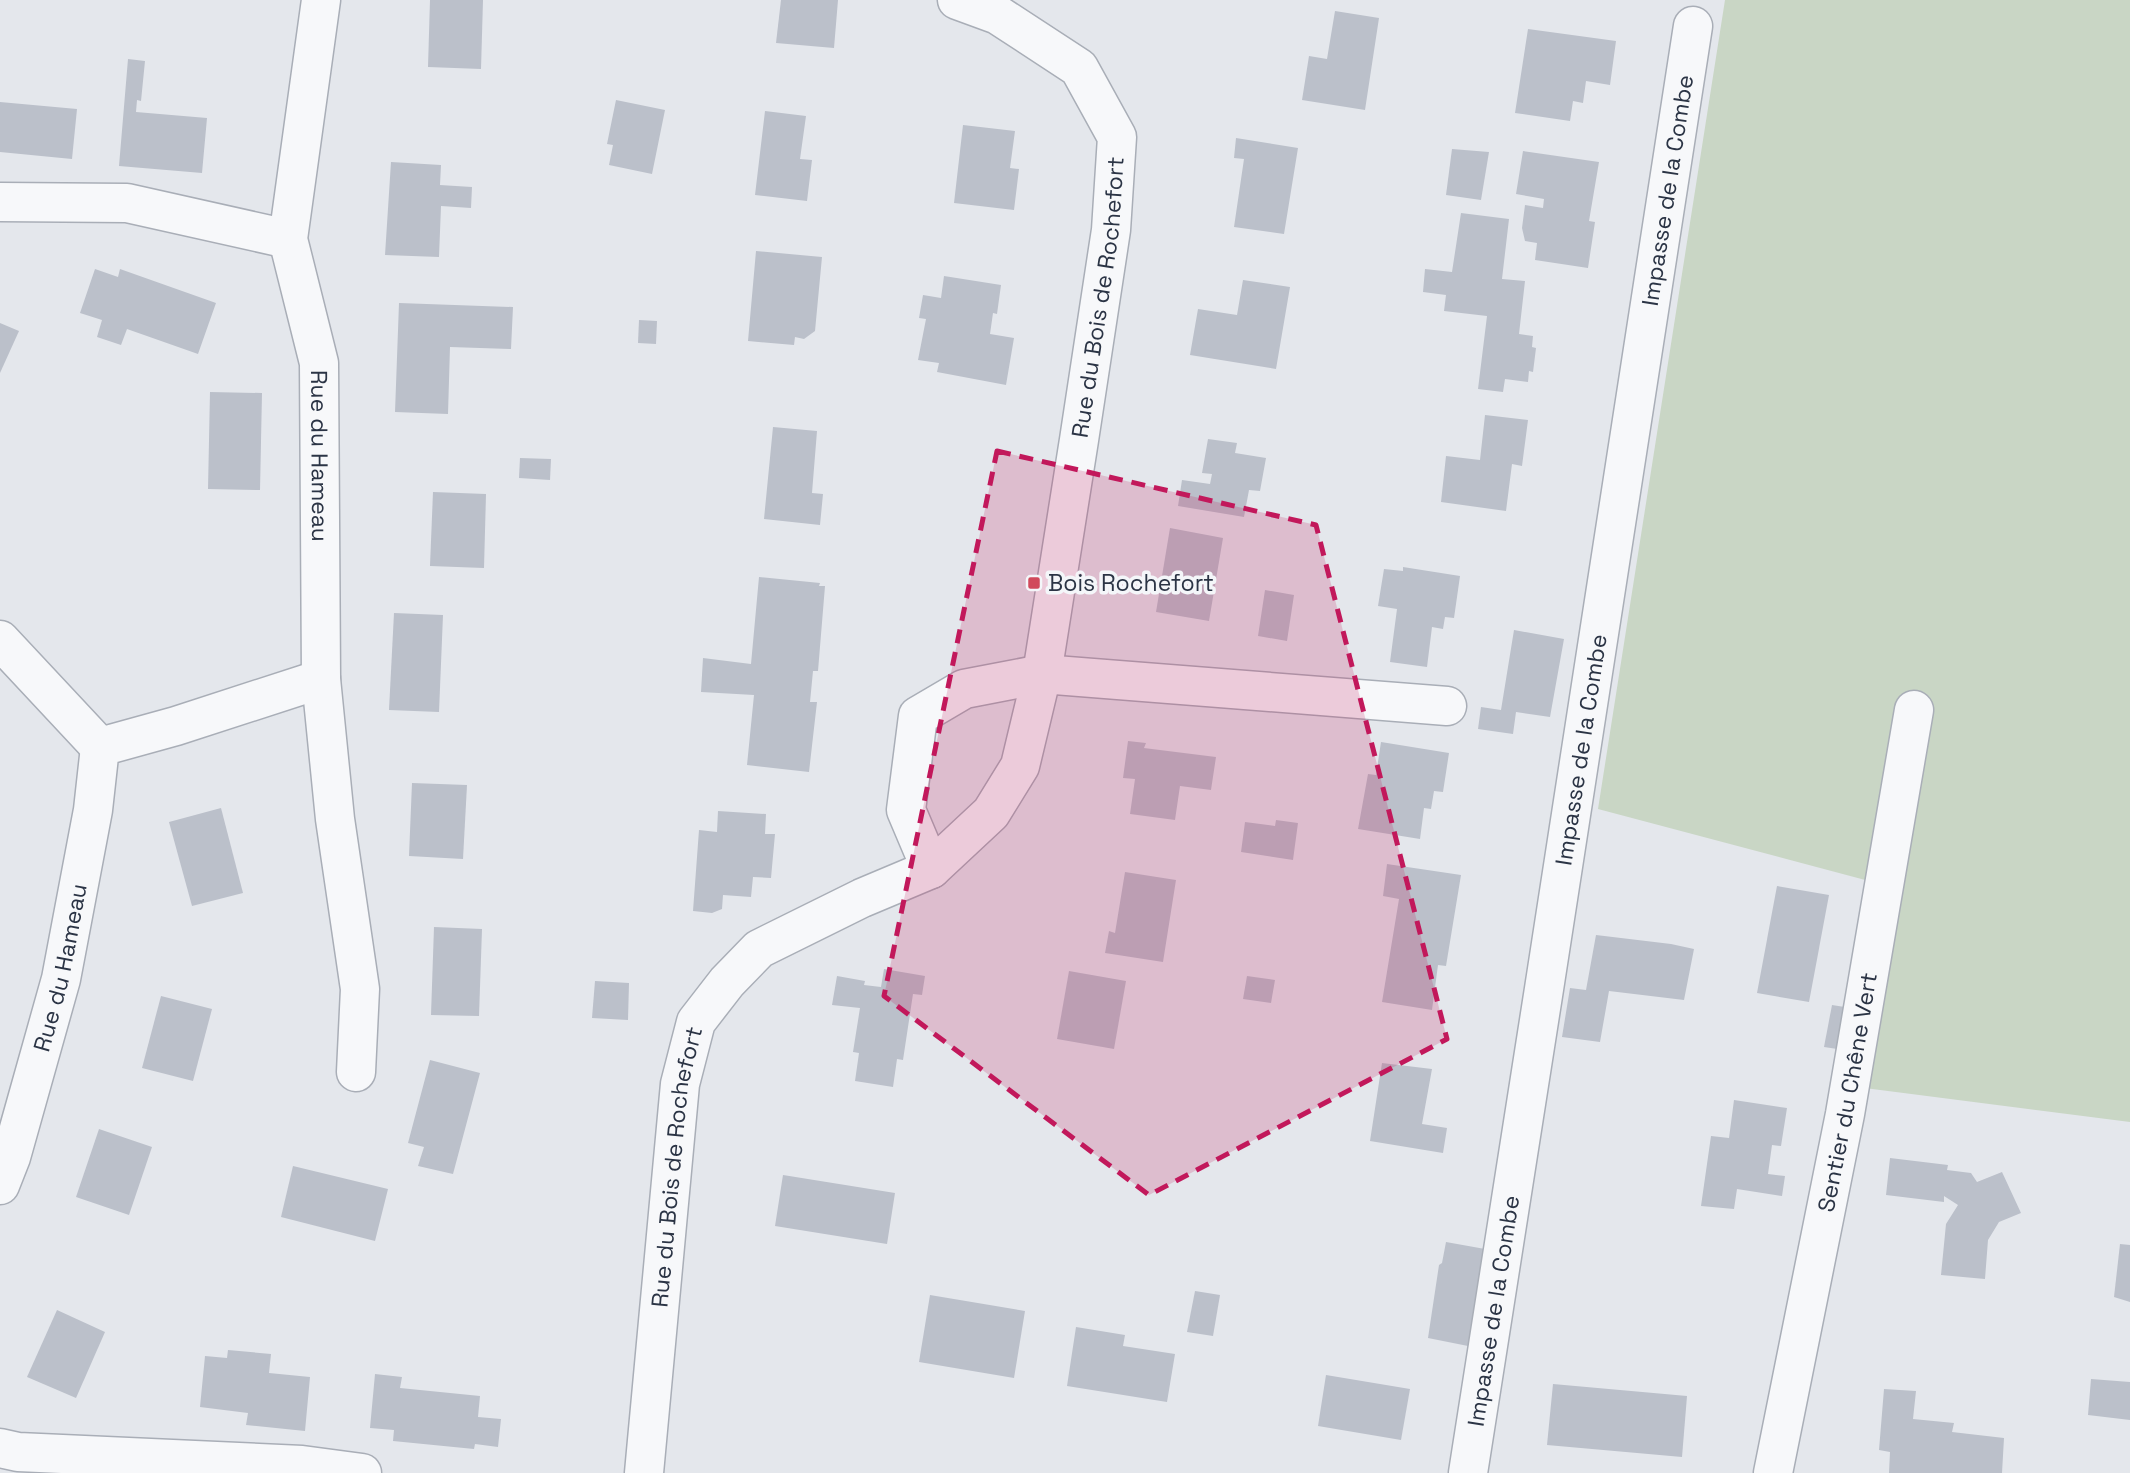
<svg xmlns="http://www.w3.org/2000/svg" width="2130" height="1473" font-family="'Space Grotesk',sans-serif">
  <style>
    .green { fill: #c9d6c5 }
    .building { fill: #bbc0ca }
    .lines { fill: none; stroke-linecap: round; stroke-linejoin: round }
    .minor-casing { stroke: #a9aeb7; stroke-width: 41 }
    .minor { stroke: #f7f8fa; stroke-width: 38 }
    .marked { fill: #c2185b; fill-opacity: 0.2; stroke: #c2185b; stroke-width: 5; stroke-dasharray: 14 9; stroke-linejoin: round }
    .poi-dot { fill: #d1495b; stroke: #f4f6f9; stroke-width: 2.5 }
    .labels { text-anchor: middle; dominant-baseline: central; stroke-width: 7; stroke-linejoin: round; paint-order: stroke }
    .street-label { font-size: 23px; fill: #2b3445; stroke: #f4f6f9 }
    .poi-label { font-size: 23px; fill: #2b3445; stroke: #f4f6f9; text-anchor: start }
  </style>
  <rect width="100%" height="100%" fill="#e4e7ec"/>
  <!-- green -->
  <path class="green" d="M 1725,0 L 2130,0 L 2130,1122 L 1849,1086 L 1884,885 L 1598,809 Z"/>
  <!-- building -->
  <g class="building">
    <path d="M 430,0 L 483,0 L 481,69 L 428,67 Z"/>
    <path d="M 781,0 L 838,0 L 834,48 L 776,43 Z"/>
    <path d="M 1335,11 L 1379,18 L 1365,110 L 1302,100 L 1309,56 L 1327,59 Z"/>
    <path d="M 1528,29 L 1616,41 L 1610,85 L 1586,81 L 1583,103 L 1573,101 L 1570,121 L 1515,113 Z"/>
    <path d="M 128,59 L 145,61 L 141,101 L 137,100 L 136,112 L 207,118 L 202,173 L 119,166 Z"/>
    <path d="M 616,100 L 665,110 L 652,174 L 609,165 L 613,145 L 607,144 Z"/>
    <path d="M 0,102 L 77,109 L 72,159 L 0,152 Z"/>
    <path d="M 765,111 L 806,116 L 800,159 L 812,160 L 807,201 L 755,195 Z"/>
    <path d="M 963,125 L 1015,131 L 1010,168 L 1019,169 L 1014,210 L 954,203 Z"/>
    <path d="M 1236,138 L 1298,148 L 1284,234 L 1234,227 L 1244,159 L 1234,158 Z"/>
    <path d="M 1452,149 L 1489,152 L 1481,200 L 1446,195 Z"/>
    <path d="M 1523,151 L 1599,162 L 1589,221 L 1595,222 L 1588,268 L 1535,260 L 1537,243 L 1525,241 L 1522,228 L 1525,205 L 1543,208 L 1544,199 L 1516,194 Z"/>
    <path d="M 391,162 L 441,165 L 440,185 L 472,187 L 471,208 L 441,206 L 439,257 L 385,255 Z"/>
    <path d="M 1461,213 L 1509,219 L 1502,279 L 1525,281 L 1519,334 L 1533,336 L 1532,347 L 1536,348 L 1533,372 L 1529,371 L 1528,382 L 1505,379 L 1503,392 L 1478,389 L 1487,316 L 1444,311 L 1446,295 L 1423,292 L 1425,269 L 1452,272 Z"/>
    <path d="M 756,251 L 822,257 L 815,331 L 804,339 L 795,337 L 794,345 L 748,341 Z"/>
    <path d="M 95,269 L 118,277 L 120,269 L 216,303 L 198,354 L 127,329 L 121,345 L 97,337 L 102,320 L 80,313 Z"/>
    <path d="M 944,276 L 1001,285 L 997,314 L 993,313 L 990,334 L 1014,338 L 1006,385 L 937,372 L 939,363 L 918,360 L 926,319 L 919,318 L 923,295 L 941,298 Z"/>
    <path d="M 1243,280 L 1290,287 L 1276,369 L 1190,355 L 1198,309 L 1237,315 Z"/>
    <path d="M 399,303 L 513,307 L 511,349 L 450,347 L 448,414 L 395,412 Z"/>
    <path d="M 639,320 L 657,321 L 656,344 L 638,343 Z"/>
    <path d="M 0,323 L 19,331 L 0,373 Z"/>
    <path d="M 210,392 L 262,393 L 260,490 L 208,489 Z"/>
    <path d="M 1485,415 L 1528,420 L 1522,466 L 1512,464 L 1506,511 L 1441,502 L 1446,456 L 1480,460 Z"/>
    <path d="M 773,427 L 817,431 L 812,493 L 823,494 L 820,525 L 764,519 Z"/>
    <path d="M 1208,439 L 1237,443 L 1235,453 L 1266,458 L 1260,491 L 1249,490 L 1244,517 L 1178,506 L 1182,480 L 1210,484 L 1212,474 L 1202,473 Z"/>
    <path d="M 520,458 L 551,459 L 550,480 L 519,478 Z"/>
    <path d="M 433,492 L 486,494 L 484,568 L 430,566 Z"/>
    <path d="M 1170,528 L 1223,538 L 1209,621 L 1156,612 Z"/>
    <path d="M 1403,567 L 1460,576 L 1454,618 L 1445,617 L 1443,629 L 1432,627 L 1427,667 L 1390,662 L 1397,609 L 1378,606 L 1384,569 L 1403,571 Z"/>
    <path d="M 759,577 L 820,583 L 819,586 L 825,586 L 818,671 L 813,671 L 810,702 L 817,702 L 809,772 L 747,765 L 754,695 L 701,692 L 703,658 L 751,664 Z"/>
    <path d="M 1265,590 L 1294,595 L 1287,641 L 1258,636 Z"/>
    <path d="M 394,613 L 443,615 L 439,712 L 389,710 Z"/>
    <path d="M 1514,630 L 1564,639 L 1550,717 L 1516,712 L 1513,734 L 1478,729 L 1481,707 L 1501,710 Z"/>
    <path d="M 1128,741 L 1146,743 L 1144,748 L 1216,757 L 1211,790 L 1180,786 L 1175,820 L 1130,814 L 1135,779 L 1123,778 Z"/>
    <path d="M 1381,742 L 1449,753 L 1443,792 L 1434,791 L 1431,809 L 1424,808 L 1420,839 L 1358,829 L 1368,774 L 1376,775 Z"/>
    <path d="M 412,783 L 467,785 L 463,859 L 409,856 Z"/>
    <path d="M 221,808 L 243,893 L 192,906 L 169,822 Z"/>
    <path d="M 718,811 L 766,814 L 765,834 L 775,834 L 771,878 L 753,877 L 751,897 L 723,895 L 722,909 L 712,913 L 693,911 L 699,830 L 717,832 Z"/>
    <path d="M 1276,820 L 1298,823 L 1293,860 L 1241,852 L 1245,822 L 1275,826 Z"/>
    <path d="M 1387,864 L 1461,875 L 1446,966 L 1438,965 L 1432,1010 L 1382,1002 L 1399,899 L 1383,896 Z"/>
    <path d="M 1125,872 L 1176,880 L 1163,962 L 1105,953 L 1109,931 L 1115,933 Z"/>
    <path d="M 1777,886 L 1829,895 L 1809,1002 L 1757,993 Z"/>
    <path d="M 434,927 L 482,929 L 479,1016 L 431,1015 Z"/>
    <path d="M 1596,935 L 1671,944 L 1694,949 L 1684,1000 L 1609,991 L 1600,1042 L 1562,1037 L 1570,988 L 1586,990 Z"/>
    <path d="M 884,969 L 925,976 L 922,995 L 913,994 L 903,1060 L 897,1059 L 893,1087 L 855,1081 L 859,1053 L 853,1052 L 860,1008 L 832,1005 L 837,976 L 865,981 L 864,985 L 881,987 Z"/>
    <path d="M 1069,971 L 1126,981 L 1114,1049 L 1057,1039 Z"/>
    <path d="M 1247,976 L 1275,980 L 1271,1003 L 1243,999 Z"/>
    <path d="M 595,981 L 629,983 L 628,1020 L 592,1018 Z"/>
    <path d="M 161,996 L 212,1009 L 193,1081 L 142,1068 Z"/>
    <path d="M 1832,1005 L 1851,1008 L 1844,1050 L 1824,1047 Z"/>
    <path d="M 430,1060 L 480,1073 L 453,1174 L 418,1166 L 424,1147 L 408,1143 Z"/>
    <path d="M 1382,1063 L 1432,1069 L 1422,1124 L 1447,1128 L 1443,1153 L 1370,1141 Z"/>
    <path d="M 1734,1100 L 1787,1108 L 1781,1146 L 1772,1145 L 1768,1174 L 1785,1176 L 1782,1196 L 1737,1189 L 1734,1209 L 1701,1206 L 1711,1136 L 1729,1138 Z"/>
    <path d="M 99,1129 L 152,1147 L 129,1215 L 76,1197 Z"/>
    <path d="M 1890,1158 L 1948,1165 L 1947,1170 L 1971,1173 L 1977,1182 L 2002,1172 L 2021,1213 L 1999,1222 L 1988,1240 L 1985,1279 L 1941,1275 L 1946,1224 L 1958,1205 L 1944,1196 L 1944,1202 L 1886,1195 Z"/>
    <path d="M 293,1166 L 388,1189 L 375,1241 L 281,1217 Z"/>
    <path d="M 783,1175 L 895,1193 L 887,1244 L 775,1226 Z"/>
    <path d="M 1446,1242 L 1485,1249 L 1473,1347 L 1428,1338 L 1439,1265 L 1442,1263 Z"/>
    <path d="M 2120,1244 L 2130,1245 L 2130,1302 L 2114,1297 Z"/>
    <path d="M 1195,1291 L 1220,1295 L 1213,1336 L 1187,1332 Z"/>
    <path d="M 930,1295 L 1025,1311 L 1014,1378 L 919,1362 Z"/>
    <path d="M 57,1310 L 105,1332 L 76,1398 L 27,1377 Z"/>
    <path d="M 1076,1327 L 1125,1335 L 1123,1346 L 1175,1354 L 1167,1402 L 1067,1386 Z"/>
    <path d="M 228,1350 L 271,1354 L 269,1373 L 310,1377 L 305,1431 L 246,1425 L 248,1413 L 200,1407 L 205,1356 L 227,1358 Z"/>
    <path d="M 375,1374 L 402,1377 L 400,1388 L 480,1396 L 478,1417 L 501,1419 L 498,1447 L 475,1444 L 474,1449 L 393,1441 L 394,1430 L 370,1428 Z"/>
    <path d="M 1326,1375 L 1410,1389 L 1401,1440 L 1318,1426 Z"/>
    <path d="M 2091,1379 L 2130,1382 L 2130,1420 L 2088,1415 Z"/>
    <path d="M 1553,1384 L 1687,1396 L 1682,1457 L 1547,1445 Z"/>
    <path d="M 1884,1389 L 1916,1391 L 1913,1419 L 1954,1423 L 1952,1432 L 2004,1438 L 2002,1473 L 1889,1473 L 1890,1452 L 1879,1450 Z"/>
  </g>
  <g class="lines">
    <!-- minor casing -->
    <g class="minor-casing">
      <g id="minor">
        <path id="s1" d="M 321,0 L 288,239 L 319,363 L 321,679 L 335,819 L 360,989 L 356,1072"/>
        <path d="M 0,202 L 127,203 L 288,239"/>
        <path d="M 0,640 L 100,747"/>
        <path d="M 931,869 L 906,810 L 918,716 L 964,689 L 1042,674 L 1447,706"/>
        <path id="s2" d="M 0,1185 L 11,1157 L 61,979 L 93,810 L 100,747 L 176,726 L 321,679"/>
        <path d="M 0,1448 L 18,1452 L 302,1465 L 362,1473"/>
        <path id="s3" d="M 644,1473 L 680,1084 L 696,1022 L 727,982 L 759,949 L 862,898 L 931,869 L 991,813 L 1020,766 L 1042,674 L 1079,440 L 1111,230 L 1117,137 L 1079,68 L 998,15 L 957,0"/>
        <path id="s4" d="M 1468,1473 L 1544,989 L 1693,26"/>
        <path id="s5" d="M 1773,1473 L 1845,1114 L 1914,710"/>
      </g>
    </g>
    <!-- minor -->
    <use href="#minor" class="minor"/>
  </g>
  <!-- marked area -->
  <path class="marked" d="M 997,451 L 1316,525 L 1447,1039 L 1149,1195 L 884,996 Z"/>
  <!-- markers -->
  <rect class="poi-dot" x="1027" y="576" width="14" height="14" rx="3.5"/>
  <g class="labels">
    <!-- street labels -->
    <g class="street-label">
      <text stroke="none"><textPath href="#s4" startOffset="1298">Impasse de la Combe</textPath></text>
      <text stroke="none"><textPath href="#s3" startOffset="1354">Rue du Bois de Rochefort</textPath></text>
      <text stroke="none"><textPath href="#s1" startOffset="462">Rue du Hameau</textPath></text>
      <text stroke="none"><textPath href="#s4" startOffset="732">Impasse de la Combe</textPath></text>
      <text stroke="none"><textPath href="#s2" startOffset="226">Rue du Hameau</textPath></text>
      <text stroke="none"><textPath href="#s5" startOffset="388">Sentier du Chêne Vert</textPath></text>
      <text stroke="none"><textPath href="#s3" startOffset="308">Rue du Bois de Rochefort</textPath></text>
      <text stroke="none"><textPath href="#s4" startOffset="164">Impasse de la Combe</textPath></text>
    </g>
    <!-- poi labels -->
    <g class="poi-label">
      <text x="1048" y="583">Bois Rochefort</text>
    </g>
  </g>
</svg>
